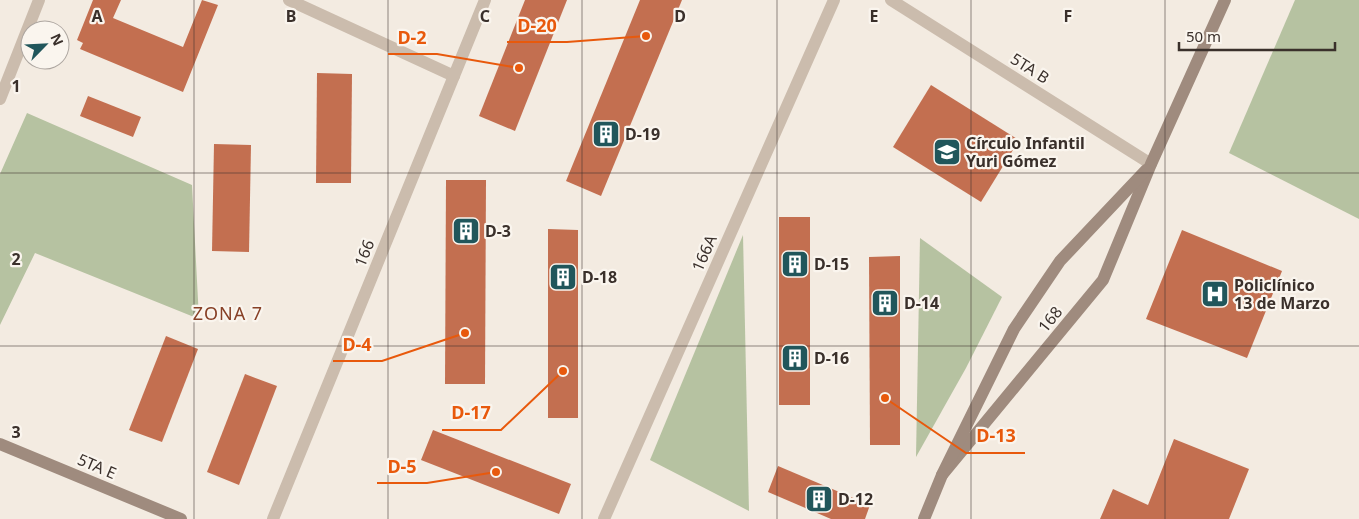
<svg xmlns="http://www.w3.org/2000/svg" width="1359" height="519" font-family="'Noto Sans',sans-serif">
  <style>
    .green { fill: #b6c2a1 }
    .building { fill: #c36f50 }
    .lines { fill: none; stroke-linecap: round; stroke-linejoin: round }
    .street { stroke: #cbbcad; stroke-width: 12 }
    .secondary { stroke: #9f8b7e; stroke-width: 12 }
    .grid { fill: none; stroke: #3a302b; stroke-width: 1; stroke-opacity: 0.55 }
    .labels { text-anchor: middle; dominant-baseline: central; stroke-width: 4.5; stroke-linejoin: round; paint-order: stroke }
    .street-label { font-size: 16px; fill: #3a302b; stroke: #faf5ee }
    .poi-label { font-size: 16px; font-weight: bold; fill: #3a302b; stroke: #faf5ee; text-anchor: start }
    .neighbourhood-label { font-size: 18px; letter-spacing: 1px; fill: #874026; stroke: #faf5ee }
    .grid-label { font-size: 16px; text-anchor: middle; font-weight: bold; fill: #3a302b; stroke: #faf5ee; stroke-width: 4.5; stroke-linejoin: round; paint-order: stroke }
    .leader { fill: none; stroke: #e8590c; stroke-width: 2 }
    .callout-dot { fill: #e8590c; stroke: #faf5ee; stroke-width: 2 }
    .callout-label { font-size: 18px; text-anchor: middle; font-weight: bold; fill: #e8590c; stroke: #faf5ee; stroke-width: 4.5; stroke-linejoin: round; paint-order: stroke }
  </style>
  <rect width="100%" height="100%" fill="#f3ebe1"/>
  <!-- green -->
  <g class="green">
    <path d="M 1295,0 L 1359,0 L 1359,219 L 1229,153 Z"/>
    <path d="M 27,113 L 192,185 L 199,319 L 35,253 L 0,325 L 0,174 Z"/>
    <path d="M 743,235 L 749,511 L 650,460 Z"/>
    <path d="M 920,238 L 1002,297 L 966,368 L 916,457 Z"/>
  </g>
  <!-- building -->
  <g class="building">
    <path d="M 93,0 L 121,0 L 113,18 L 183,47 L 202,0 L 218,5 L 183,92 L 80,49 L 83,43 L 77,40 Z"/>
    <path d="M 525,0 L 567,0 L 515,131 L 479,116 Z"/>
    <path d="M 640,0 L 682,0 L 601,196 L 566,181 Z"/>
    <path d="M 317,73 L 352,74 L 351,183 L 316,183 Z"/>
    <path d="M 931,85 L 1019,140 L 981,202 L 893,147 Z"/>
    <path d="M 88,96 L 141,117 L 133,137 L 80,116 Z"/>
    <path d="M 214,144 L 251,145 L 249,252 L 212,251 Z"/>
    <path d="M 446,180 L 486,180 L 485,384 L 445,384 Z"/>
    <rect x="779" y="217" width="31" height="188"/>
    <path d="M 548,229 L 578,230 L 578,418 L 548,418 Z"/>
    <path d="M 1182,230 L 1282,271 L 1247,358 L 1146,319 Z"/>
    <path d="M 900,256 L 900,445 L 870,445 L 869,257 Z"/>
    <path d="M 166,336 L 198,349 L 162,442 L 129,430 Z"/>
    <path d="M 245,374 L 277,386 L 239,485 L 207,472 Z"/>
    <path d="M 433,430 L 571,484 L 559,514 L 421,460 Z"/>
    <path d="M 1174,439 L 1249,469 L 1229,519 L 1100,519 L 1113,489 L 1148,505 Z"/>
    <path d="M 778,466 L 870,505 L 865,519 L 831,519 L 768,492 Z"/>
  </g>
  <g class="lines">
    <!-- street -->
    <g class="street">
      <path d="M 289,0 L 454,76"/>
      <path d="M 891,0 L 1151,164"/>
      <path d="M 0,99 L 39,0"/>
      <path d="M 273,519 L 485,0"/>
      <path d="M 604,519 L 834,0"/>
    </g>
    <!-- secondary -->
    <g class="secondary">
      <path d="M 0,444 L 181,519"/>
      <path d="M 942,475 L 1103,280 L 1151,164 L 1225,0"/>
      <path d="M 924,519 L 942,475 L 1014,329 L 1060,261 L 1146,170"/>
    </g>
  </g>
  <!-- grid -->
  <path class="grid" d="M 194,0 L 194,519M 388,0 L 388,519M 582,0 L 582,519M 777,0 L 777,519M 971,0 L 971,519M 1165,0 L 1165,519M 0,173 L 1359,173M 0,346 L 1359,346"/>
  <!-- icons -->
  <defs>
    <g id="building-square" transform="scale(1.4375)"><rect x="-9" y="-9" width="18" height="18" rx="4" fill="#21565b" stroke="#faf5ee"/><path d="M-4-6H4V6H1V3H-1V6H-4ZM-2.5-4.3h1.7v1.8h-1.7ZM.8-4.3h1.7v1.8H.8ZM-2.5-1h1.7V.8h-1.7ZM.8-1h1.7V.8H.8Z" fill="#fff"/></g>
    <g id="school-square" transform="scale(1.4375)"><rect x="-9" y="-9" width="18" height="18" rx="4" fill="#21565b" stroke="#faf5ee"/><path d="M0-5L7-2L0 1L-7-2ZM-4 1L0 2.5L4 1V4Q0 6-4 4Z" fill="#fff"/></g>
    <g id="hospital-square" transform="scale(1.4375)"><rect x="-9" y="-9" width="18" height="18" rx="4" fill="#21565b" stroke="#faf5ee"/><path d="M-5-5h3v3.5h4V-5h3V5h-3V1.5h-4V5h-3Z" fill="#fff"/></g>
  </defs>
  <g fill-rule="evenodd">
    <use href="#building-square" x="606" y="134"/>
    <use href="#school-square" x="947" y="152"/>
    <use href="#building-square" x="466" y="231"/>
    <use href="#building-square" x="795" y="264"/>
    <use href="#building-square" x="563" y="277"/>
    <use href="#hospital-square" x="1215" y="294"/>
    <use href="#building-square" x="885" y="303"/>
    <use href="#building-square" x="795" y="358"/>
    <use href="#building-square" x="819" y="499"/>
  </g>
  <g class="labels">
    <!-- street labels -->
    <g class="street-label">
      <text transform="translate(1030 68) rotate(32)">5TA B</text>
      <text transform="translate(364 253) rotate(-68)">166</text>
      <text transform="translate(704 253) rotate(-66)">166A</text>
      <text transform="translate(1050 319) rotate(-51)">168</text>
      <text transform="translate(97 466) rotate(23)">5TA E</text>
    </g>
    <!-- poi labels -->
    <g class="poi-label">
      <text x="625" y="134">D-19</text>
      <text x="966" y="143">Círculo Infantil<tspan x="966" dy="18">Yuri Gómez</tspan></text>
      <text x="485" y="231">D-3</text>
      <text x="814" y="264">D-15</text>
      <text x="582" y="277">D-18</text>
      <text x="1234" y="285">Policlínico<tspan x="1234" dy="18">13 de Marzo</tspan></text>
      <text x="904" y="303">D-14</text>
      <text x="814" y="358">D-16</text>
      <text x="838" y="499">D-12</text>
    </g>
    <!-- neighbourhood labels -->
    <g class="neighbourhood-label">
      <text x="228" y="313">ZONA 7</text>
    </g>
  </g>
  <g class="grid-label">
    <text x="97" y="22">A</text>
    <text x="291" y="22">B</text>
    <text x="485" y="22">C</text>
    <text x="680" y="22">D</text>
    <text x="874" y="22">E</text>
    <text x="1068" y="22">F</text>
    <text x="16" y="92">1</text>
    <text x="16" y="265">2</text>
    <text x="16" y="438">3</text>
  </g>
  <!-- callouts -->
  <path class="leader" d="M646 36L567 42H507M519 68L437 54H388M465 333L382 361H333M563 371L501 430H442M885 398L966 453H1025M496 472L427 483H377"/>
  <g class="callout-dot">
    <circle cx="646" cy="36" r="5"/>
    <circle cx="519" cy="68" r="5"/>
    <circle cx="465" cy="333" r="5"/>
    <circle cx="563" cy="371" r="5"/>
    <circle cx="885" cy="398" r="5"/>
    <circle cx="496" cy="472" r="5"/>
  </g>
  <g class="callout-label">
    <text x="537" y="32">D-20</text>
    <text x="412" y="44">D-2</text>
    <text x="357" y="351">D-4</text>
    <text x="471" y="419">D-17</text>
    <text x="996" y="442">D-13</text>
    <text x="402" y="473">D-5</text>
  </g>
  <!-- north arrow -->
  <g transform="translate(45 45) rotate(66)"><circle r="24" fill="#faf5ee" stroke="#ada6a0"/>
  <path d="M0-4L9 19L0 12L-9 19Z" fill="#21565b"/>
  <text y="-8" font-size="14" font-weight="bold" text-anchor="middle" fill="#3a302b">N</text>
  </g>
  <!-- scale -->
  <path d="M1179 42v8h156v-8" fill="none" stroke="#3a302b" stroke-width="2.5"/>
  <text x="1186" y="42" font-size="15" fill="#3a302b" stroke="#faf5ee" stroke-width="4" paint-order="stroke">50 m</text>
</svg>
